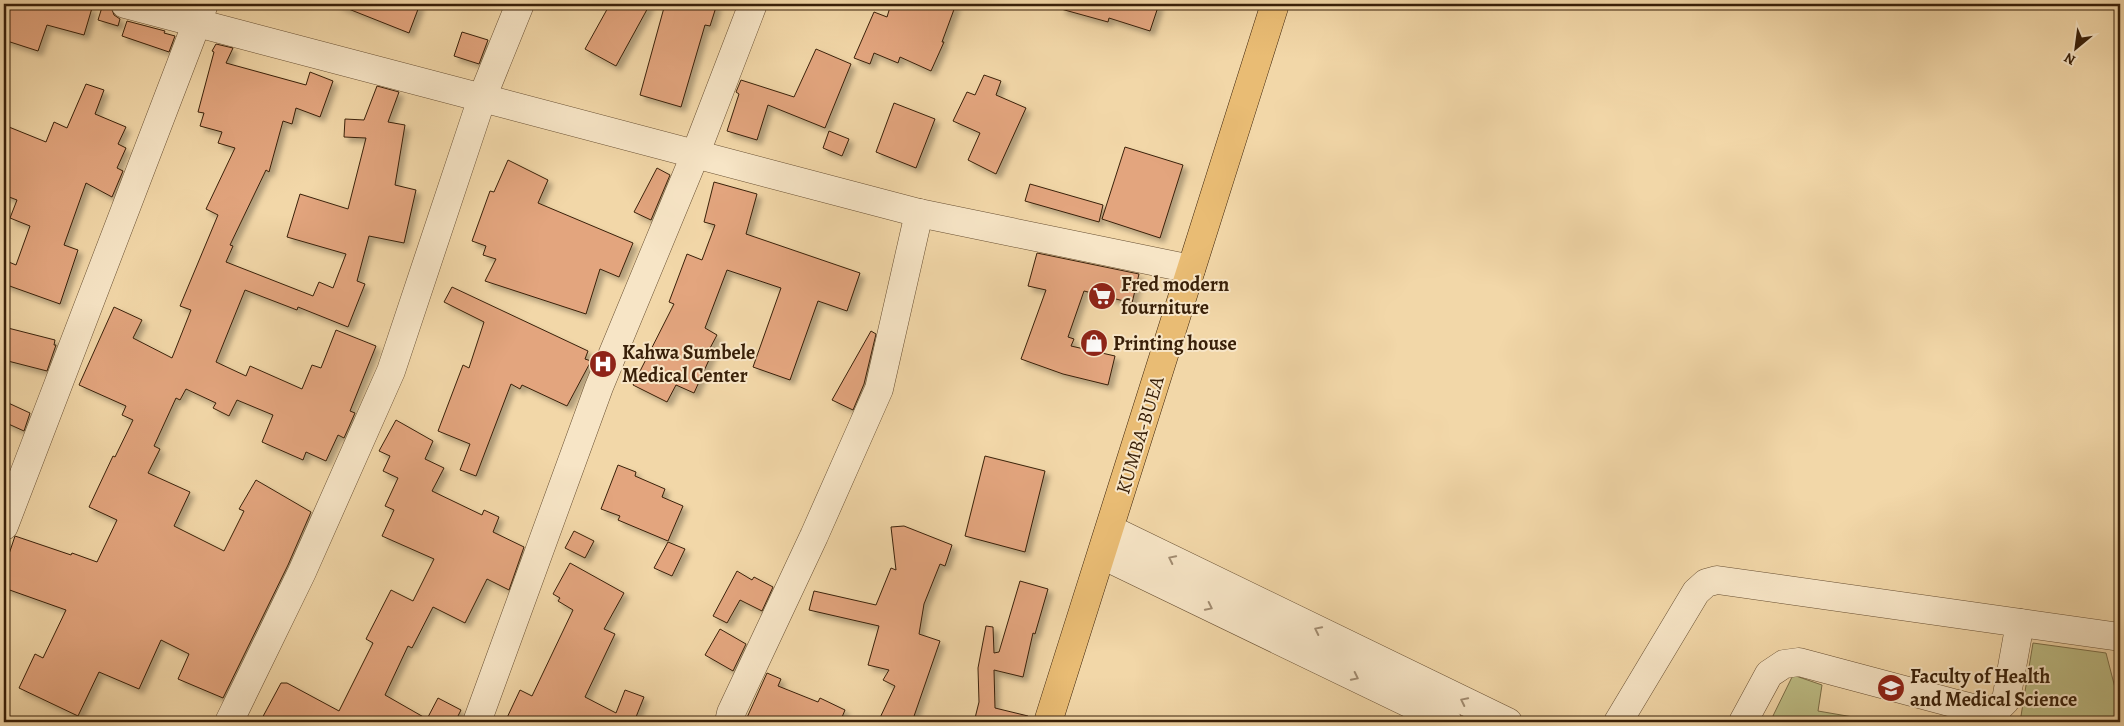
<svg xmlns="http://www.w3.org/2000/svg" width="2124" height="726" font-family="Alegreya,serif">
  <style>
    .green { fill: #bdbd85; stroke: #7b6e47 }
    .building { fill: #e3a57e; stroke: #392009; filter: url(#shadow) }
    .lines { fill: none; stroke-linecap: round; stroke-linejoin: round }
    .minor-casing { stroke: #674e31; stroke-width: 29 }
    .highway-casing { stroke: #392009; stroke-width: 29 }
    .minor { stroke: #f7e5c6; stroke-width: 28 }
    .highway { stroke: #e9bc74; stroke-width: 28 }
    .oneway { stroke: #a28c71 }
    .labels { text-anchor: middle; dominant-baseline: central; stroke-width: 4; stroke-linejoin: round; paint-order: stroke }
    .poi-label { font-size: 20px; font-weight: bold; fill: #392009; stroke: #f7e5c6; text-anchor: start }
    .street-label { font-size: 20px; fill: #392009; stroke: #f7e5c6 }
  </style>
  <defs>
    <filter id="shadow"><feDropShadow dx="4.5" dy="4.5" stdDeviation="2.5" flood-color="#0004"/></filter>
  </defs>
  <rect width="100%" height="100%" fill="#f2d7a8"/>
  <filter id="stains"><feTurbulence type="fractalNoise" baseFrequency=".004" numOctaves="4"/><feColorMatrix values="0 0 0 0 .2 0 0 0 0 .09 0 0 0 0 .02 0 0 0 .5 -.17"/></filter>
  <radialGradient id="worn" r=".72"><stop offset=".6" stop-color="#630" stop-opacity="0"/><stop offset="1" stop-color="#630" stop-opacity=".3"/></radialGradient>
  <!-- green -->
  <g class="green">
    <path d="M 2033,643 L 2106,653 L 2120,707 L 2120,722 L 2020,722 Z"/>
    <path d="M 1793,675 L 1822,685 L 1818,711 L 1882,722 L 1770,722 Z"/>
  </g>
  <!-- building -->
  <g class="building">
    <path d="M 4,4 L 77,4 L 92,8 L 84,35 L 47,25 L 38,51 L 4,40 Z"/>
    <path d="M 103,4 L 110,4 L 114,15 L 120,19 L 118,26 L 98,20 Z"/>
    <path d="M 336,4 L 420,4 L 409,33 Z"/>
    <path d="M 610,4 L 650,4 L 616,66 L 585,49 Z"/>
    <path d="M 665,4 L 717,4 L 710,26 L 705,25 L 681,107 L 640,95 Z"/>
    <path d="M 891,4 L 956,4 L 942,42 L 944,42 L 931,71 L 900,57 L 898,63 L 874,53 L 870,64 L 854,58 L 874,12 L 887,17 Z"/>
    <path d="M 1062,4 L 1159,4 L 1150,31 L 1109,18 L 1108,22 L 1061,9 Z"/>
    <path d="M 127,21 L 165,31 L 164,33 L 175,36 L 169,52 L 122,36 Z"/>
    <path d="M 462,32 L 488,40 L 479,64 L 454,56 Z"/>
    <path d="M 216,44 L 233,48 L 226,63 L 306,85 L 310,72 L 333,81 L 320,117 L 296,108 L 292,124 L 283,121 L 269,172 L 266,170 L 230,245 L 233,246 L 226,262 L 313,296 L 319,282 L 333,288 L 346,254 L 287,237 L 300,194 L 348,209 L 366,138 L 344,137 L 345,119 L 364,120 L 377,86 L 399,92 L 388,122 L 405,125 L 395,185 L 416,190 L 404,243 L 369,236 L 357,281 L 365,284 L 348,327 L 298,307 L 297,310 L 245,290 L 216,362 L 246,376 L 250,366 L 302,389 L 312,365 L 321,368 L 336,330 L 376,346 L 350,411 L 355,413 L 344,438 L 338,435 L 326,461 L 306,452 L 303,460 L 262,442 L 273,415 L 237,400 L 229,416 L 213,408 L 216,403 L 186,389 L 180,400 L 176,398 L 154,446 L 160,449 L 148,473 L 190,492 L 174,526 L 224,551 L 244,511 L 239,509 L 256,480 L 311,512 L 288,565 L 223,698 L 178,679 L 189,654 L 161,640 L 139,689 L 99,672 L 78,716 L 19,688 L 35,654 L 43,658 L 66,610 L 4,588 L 9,572 L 4,569 L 15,536 L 71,555 L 72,553 L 97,562 L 117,520 L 89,507 L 113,456 L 115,457 L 133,420 L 122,415 L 126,406 L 79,385 L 114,307 L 142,320 L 133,338 L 172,358 L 191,310 L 180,306 L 218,215 L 206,209 L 235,148 L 218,143 L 222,132 L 200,126 L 204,113 L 198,112 L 214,52 L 212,51 Z"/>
    <path d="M 816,49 L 851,64 L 825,128 L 768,105 L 757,140 L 727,131 L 739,94 L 736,92 L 741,80 L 794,97 Z"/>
    <path d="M 984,75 L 1001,81 L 996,95 L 1026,108 L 996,174 L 968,160 L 980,133 L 953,121 L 967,92 L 975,95 Z"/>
    <path d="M 86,84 L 104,90 L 95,114 L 126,127 L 118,144 L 126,148 L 117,168 L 123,171 L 112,197 L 86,183 L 64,245 L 78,250 L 60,304 L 4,284 L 4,260 L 16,265 L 30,226 L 10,218 L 17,200 L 4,195 L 4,125 L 46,142 L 54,122 L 67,128 Z"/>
    <path d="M 894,103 L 935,119 L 916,168 L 876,152 Z"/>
    <path d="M 829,131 L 849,139 L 842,156 L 823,148 Z"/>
    <path d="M 1125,147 L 1183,165 L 1160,238 L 1102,219 Z"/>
    <path d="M 508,160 L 548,180 L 538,203 L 633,243 L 619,277 L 600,269 L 586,314 L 485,281 L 496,259 L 483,255 L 486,246 L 472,241 L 490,191 L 494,192 Z"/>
    <path d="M 657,168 L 670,175 L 651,220 L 634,212 Z"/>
    <path d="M 714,182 L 757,194 L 746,234 L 860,273 L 847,311 L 818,301 L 790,380 L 753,367 L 781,288 L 727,270 L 705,328 L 717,335 L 709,350 L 713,351 L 694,393 L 676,385 L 667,402 L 633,385 L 674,304 L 669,302 L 687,254 L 702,260 L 715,225 L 704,222 Z"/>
    <path d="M 1030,184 L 1103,205 L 1099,222 L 1025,201 Z"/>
    <path d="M 1037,253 L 1139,274 L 1132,303 L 1084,291 L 1068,337 L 1074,339 L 1071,346 L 1115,356 L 1108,385 L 1063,374 L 1021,359 L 1046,290 L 1028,286 Z"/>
    <path d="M 452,287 L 588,351 L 585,359 L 591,361 L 567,406 L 522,385 L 520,389 L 511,384 L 476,476 L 460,470 L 470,444 L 438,431 L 463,365 L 469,368 L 484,322 L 444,302 Z"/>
    <path d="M 4,327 L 55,340 L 54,345 L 56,345 L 47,371 L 4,360 Z"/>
    <path d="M 871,331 L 876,334 L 864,384 L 853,410 L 832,400 Z"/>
    <path d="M 4,401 L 30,413 L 24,431 L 4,422 Z"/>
    <path d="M 396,420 L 433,441 L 425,459 L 444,468 L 432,491 L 482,515 L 484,510 L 499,517 L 493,532 L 524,547 L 509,590 L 487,579 L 465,623 L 433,607 L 412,648 L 408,646 L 385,695 L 427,719 L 438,698 L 461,710 L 455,722 L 260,722 L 281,683 L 287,683 L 339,711 L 373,643 L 366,639 L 391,590 L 413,601 L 434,559 L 382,536 L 394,510 L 385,506 L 398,478 L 383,471 L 390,456 L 379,451 Z"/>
    <path d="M 985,456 L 1045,471 L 1025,552 L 965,536 Z"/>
    <path d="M 618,465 L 636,472 L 635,476 L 665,489 L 662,497 L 683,506 L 668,541 L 618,520 L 620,516 L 601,509 Z"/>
    <path d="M 904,526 L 952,545 L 945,566 L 940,564 L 924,604 L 919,634 L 940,641 L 912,722 L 878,722 L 895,686 L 883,680 L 889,670 L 868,665 L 879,626 L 809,610 L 814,591 L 876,605 L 891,568 L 896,570 L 891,527 Z"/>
    <path d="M 574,531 L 594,541 L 585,558 L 565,548 Z"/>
    <path d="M 668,542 L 685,549 L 672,576 L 654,568 Z"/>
    <path d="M 570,563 L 624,593 L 604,629 L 615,634 L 585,697 L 616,713 L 625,690 L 644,697 L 634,722 L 505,722 L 520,690 L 532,696 L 573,610 L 558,601 L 560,598 L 553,594 Z"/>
    <path d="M 737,571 L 752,580 L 754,577 L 773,587 L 762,611 L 740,600 L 727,623 L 713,616 Z"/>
    <path d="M 1020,581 L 1048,589 L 1035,634 L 1033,633 L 1023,677 L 994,670 L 995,708 L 1028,716 L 1028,722 L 974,722 L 979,702 L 978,668 L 986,626 L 993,627 L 994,653 L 999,652 Z"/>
    <path d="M 720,629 L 746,644 L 733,671 L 705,655 Z"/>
    <path d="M 767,673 L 781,679 L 778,686 L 818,702 L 820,698 L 845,710 L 840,722 L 745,722 Z"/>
  </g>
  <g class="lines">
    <!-- minor casing -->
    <g class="minor-casing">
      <g id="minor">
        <path d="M 125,4 L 919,213 L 1191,269"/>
        <path d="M 4,526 L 204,4"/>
        <path d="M 1110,529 L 1508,722"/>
        <path d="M 1102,555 L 1448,722"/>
        <path d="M 229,722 L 302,572 L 391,371 L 482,98 L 520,4"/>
        <path d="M 477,722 L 599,387 L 695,155 L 753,4"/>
        <path d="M 729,722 L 731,713 L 814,536 L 879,389 L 919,213"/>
        <path d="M 1618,722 L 1696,592 L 1706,583 L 1717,580 L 2120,637"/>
        <path d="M 1743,722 L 1769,674 L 1784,664 L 1799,662 L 1953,703 L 1981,710 L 1996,710 L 2006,700 L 2020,623"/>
      </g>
    </g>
    <!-- highway casing -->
    <g class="highway-casing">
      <path id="highway" d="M 1048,722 L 1275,4"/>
    </g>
    <!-- minor -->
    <use href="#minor" class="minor"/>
    <!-- highway -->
    <use href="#highway" class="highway"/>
  </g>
  <!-- one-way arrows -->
  <defs><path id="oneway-chevron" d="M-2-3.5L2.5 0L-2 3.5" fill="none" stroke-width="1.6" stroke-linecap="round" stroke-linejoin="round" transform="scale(1.25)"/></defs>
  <g class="oneway">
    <use href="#oneway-chevron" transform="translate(1172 559) rotate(-154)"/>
    <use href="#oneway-chevron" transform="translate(1209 607) rotate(26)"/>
    <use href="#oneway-chevron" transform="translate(1318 630) rotate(-154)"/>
    <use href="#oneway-chevron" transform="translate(1355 677) rotate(26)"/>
    <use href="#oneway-chevron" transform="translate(1464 701) rotate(-154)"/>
  </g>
  <!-- icons -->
  <defs>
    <g id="supermarket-disc" transform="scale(1.4375)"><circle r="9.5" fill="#8f2418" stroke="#f7e5c6"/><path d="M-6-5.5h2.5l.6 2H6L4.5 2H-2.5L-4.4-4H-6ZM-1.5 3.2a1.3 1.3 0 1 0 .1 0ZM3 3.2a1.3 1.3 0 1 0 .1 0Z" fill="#fff"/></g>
    <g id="shop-disc" transform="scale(1.4375)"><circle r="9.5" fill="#8f2418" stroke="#f7e5c6"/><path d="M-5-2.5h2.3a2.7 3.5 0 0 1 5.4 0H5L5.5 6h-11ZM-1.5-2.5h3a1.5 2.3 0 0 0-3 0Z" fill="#fff"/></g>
    <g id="hospital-disc" transform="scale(1.4375)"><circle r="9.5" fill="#8f2418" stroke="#f7e5c6"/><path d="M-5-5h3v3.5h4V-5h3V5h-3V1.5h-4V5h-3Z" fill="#fff"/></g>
    <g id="university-disc" transform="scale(1.4375)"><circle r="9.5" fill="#8f2418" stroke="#f7e5c6"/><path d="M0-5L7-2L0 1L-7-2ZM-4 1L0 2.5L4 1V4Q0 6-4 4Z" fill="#fff"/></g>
  </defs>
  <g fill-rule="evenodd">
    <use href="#supermarket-disc" x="1102" y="296"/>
    <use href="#shop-disc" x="1094" y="343"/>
    <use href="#hospital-disc" x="603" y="364"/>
    <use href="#university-disc" x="1891" y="688"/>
  </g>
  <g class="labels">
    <!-- poi labels -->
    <g class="poi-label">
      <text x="1121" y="284">Fred modern<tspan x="1121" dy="23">fourniture</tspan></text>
      <text x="1113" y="343">Printing house</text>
      <text x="622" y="352">Kahwa Sumbele<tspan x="622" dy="23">Medical Center</tspan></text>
      <text x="1910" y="676">Faculty of Health<tspan x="1910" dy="23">and Medical Science</tspan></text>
    </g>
    <!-- street labels -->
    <g class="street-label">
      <text transform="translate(1140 435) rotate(-73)">KUMBA-BUEA</text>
    </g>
  </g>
  <!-- margin -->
  <rect width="2124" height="726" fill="none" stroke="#f2d7a8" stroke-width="20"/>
  <rect x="5" y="5" width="2114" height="716" fill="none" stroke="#392009" stroke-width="2.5"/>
  <rect x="10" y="10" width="2104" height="706" fill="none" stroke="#392009"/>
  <!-- north arrow -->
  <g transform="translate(2076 48) rotate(209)" stroke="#f7e5c6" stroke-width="4" paint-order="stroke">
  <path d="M0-4L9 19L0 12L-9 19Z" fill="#392009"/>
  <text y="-8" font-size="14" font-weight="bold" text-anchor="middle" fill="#392009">N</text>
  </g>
  <rect width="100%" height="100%" filter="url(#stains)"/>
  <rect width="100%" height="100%" fill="url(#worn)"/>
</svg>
